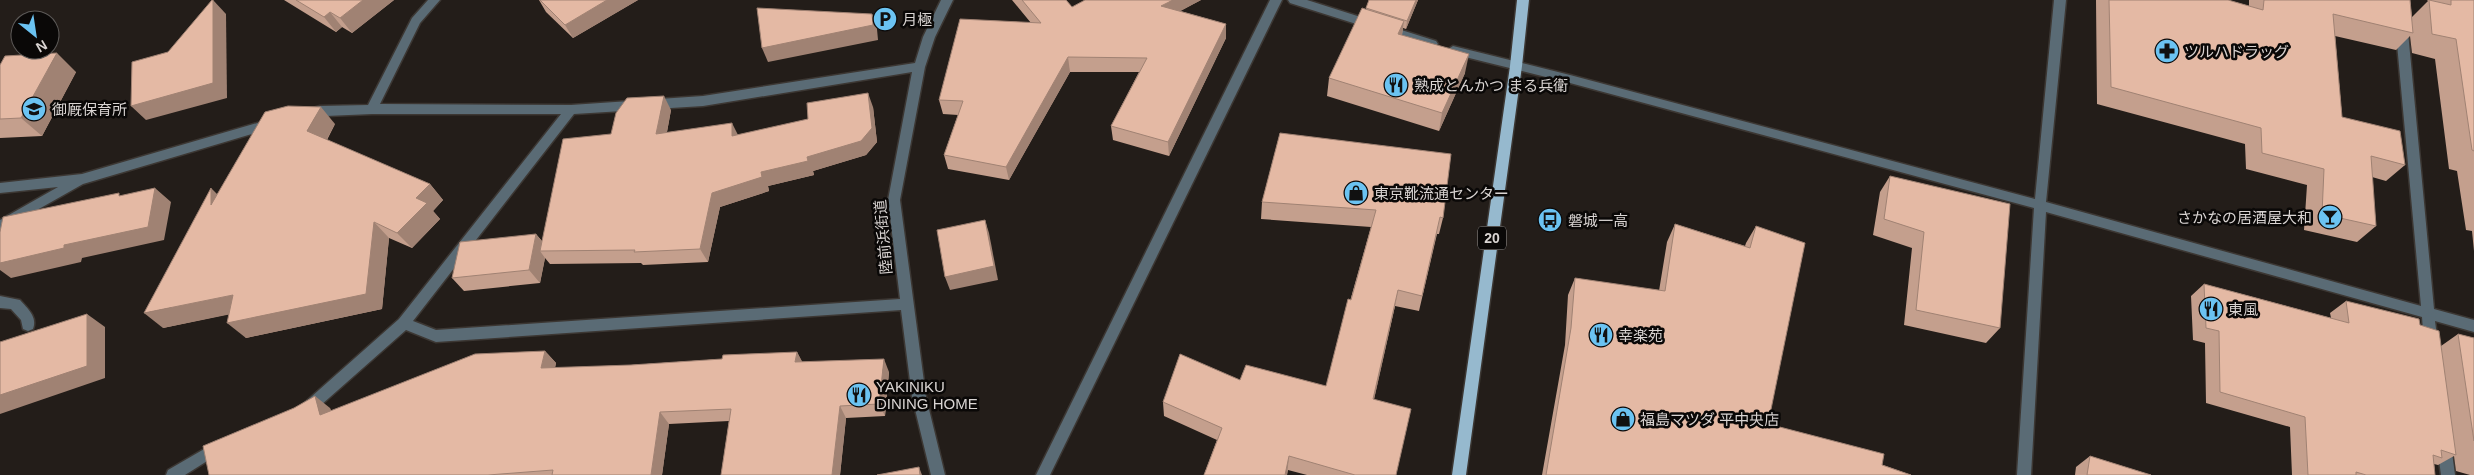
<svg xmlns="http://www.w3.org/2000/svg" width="2474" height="475" font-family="Arial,'Noto Sans JP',sans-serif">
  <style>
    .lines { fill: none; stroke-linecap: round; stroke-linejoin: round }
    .minor-casing { stroke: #3c3733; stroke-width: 3 }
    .major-casing { stroke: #3c3733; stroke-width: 3 }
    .minor { fill: #5a6b75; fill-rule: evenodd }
    .major { fill: #96b9ce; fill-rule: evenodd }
    .wall { fill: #c49f8d }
    .shaded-wall { fill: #a08273 }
    .building { fill: #e4b9a4; stroke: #a08273 }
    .labels { text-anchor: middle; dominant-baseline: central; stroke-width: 5; stroke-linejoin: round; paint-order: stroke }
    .shield { fill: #0a0807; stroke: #9b9795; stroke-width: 1 }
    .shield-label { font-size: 14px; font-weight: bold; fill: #d9d4d2 }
    .poi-label { font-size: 15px; fill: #d9d4d2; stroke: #0a0807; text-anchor: start }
    .street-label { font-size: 15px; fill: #d9d4d2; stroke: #0a0807 }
  </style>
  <rect width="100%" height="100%" fill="#231d19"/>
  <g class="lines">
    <!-- minor casing -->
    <g class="minor-casing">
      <g id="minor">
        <path d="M 428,0 L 440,0 L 420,23 L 380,104 L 571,105 L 703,96 L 915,63 L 923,37 L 941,0 L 953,0 L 935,37 L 925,67 L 900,200 L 926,397 L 945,475 L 931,475 L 912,397 L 901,310 L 436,342 L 406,330 L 312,413 L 307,415 L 302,413 L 300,409 L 302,405 L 399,319 L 561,114 L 372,114 L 303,117 L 301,114 L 303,111 L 320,106 L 368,105 L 412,18 ZM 912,72 L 888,200 L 900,299 L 436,330 L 413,321 L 574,114 L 703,106 Z"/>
        <path d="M 1270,0 L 1282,0 L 1050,475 L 1036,475 Z"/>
        <path d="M 1288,0 L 1307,0 L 1436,41 L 1438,44 L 1432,48 L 1290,3 Z"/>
        <path d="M 2054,0 L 2066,0 L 2046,202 L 2421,306 L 2393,0 L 2405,0 L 2434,309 L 2474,320 L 2474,332 L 2435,321 L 2438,344 L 2436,348 L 2431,350 L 2426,348 L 2424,344 L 2422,317 L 2046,212 L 2031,475 L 2017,475 L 2034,208 L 1570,83 L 1453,54 L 1447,50 L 1453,46 L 1570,75 L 2035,199 Z"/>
        <path d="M 271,119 L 275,121 L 277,124 L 275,127 L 83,184 L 0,231 L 0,220 L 58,187 L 0,193 L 0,183 L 82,174 Z"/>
        <path d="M 0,296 L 20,300 C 27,308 38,317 33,329 L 28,331 L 23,329 L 21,320 L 11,309 L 0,308 Z"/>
        <path d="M 2444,439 L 2449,441 L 2451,445 L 2455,475 L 2441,475 L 2437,445 L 2439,441 Z"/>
        <path d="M 218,441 L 223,443 L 225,447 L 223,451 L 185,475 L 166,475 L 168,470 Z"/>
      </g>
    </g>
    <!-- major casing -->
    <g class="major-casing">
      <path id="major" d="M 1517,0 L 1529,0 L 1522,66 L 1466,475 L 1452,475 L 1510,66 Z"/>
    </g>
    <!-- minor -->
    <use href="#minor" class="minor"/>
    <!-- major -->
    <use href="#major" class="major"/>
  </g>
  <!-- wall -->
  <g class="wall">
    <path d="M 284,0 L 394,0 L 352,33 L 342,27 L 336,32 Z"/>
    <path d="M 539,0 L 638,0 L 573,38 L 546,12 Z"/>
    <path d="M 1012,0 L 1066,0 L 1072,7 L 1201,0 L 1180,11 L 1226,24 L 1226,38 L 1169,156 L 1113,140 L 1111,126 L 1139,72 L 1070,72 L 1009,180 L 948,169 L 944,155 L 958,115 L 943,114 L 939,100 L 1031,23 Z"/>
    <path d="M 1369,0 L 1418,0 L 1406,29 L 1403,28 L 1402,35 L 1465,73 L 1439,131 L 1327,96 L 1329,78 L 1366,9 Z"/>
    <path d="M 2096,0 L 2228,0 L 2249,6 L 2249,0 L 2410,0 L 2412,17 L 2428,1 L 2427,0 L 2474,0 L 2474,251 L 2472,231 L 2466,230 L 2457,171 L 2449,169 L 2435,59 L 2412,53 L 2410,36 L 2396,50 L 2335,36 L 2342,117 L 2405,165 L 2386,181 L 2372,177 L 2376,226 L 2357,242 L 2304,230 L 2307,185 L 2246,169 L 2245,144 L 2097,104 Z"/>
    <path d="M 0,65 L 76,72 L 42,136 L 0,138 Z"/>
    <path d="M 873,107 L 877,142 L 866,155 L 813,171 L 814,175 L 768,186 L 769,191 L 720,207 L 708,262 L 643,265 L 641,263 L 550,264 L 545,258 L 540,283 L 464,291 L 452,278 L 536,234 L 542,241 L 611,134 L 671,110 L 667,132 L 738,135 Z"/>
    <path d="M 335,124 L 327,140 L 430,184 L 443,200 L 433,211 L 440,219 L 412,248 L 389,238 L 382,309 L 246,338 L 229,314 L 163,328 L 217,194 Z"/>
    <path d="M 1280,133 L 1443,218 L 1439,234 L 1437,234 L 1419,311 L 1395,306 L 1374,399 L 1396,475 L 1307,475 L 1288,470 L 1287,475 L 1204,475 L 1217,440 L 1164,416 L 1163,402 L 1240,380 L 1326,386 L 1371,227 L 1261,219 L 1262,202 Z"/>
    <path d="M 1890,176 L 2000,328 L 1986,343 L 1904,325 L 1912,248 L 1873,235 L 1880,192 Z"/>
    <path d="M 1675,224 L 1745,246 L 1746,243 L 1756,226 L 1768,424 L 1911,475 L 1542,475 L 1565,345 L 1568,295 L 1575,278 L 1659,291 L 1667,242 Z"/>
    <path d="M 2204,284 L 2331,318 L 2330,313 L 2346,301 L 2420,325 L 2441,346 L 2458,334 L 2474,338 L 2474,475 L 2470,475 L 2456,471 L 2454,456 L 2438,465 L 2434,464 L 2435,475 L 2292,475 L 2290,427 L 2206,403 L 2205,343 L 2193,340 L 2191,296 Z"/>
    <path d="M 545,351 L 556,363 L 555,368 L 631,365 L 722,359 L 797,352 L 802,362 L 889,372 L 885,416 L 846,418 L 840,475 L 721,475 L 729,421 L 669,424 L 662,475 L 209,475 L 330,408 L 331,411 Z"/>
    <path d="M 2090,456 L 2151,475 L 2075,475 L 2076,467 Z"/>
  </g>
  <!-- shaded-wall -->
  <g class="shaded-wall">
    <path d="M 213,0 L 226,14 L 227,98 L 146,120 L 131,106 Z"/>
    <path d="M 363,0 L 394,0 L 352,33 L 340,18 Z"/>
    <path d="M 607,0 L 638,0 L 573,38 L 565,25 Z"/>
    <path d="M 1173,0 L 1201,0 L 1162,21 L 1161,6 Z"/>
    <path d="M 1416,0 L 1418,0 L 1406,29 L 1407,21 Z"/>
    <path d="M 330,12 L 342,27 L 336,32 L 324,17 Z"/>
    <path d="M 872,14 L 877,29 L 878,40 L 768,62 L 762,48 Z"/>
    <path d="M 1404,21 L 1401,40 L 1398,34 Z"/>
    <path d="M 1226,24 L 1226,38 L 1169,156 L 1168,142 Z"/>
    <path d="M 57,53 L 76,72 L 42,136 L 21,118 Z"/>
    <path d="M 1469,54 L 1465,73 L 1439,131 L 1442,113 Z"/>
    <path d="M 1068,57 L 1070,72 L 1009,180 L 1006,167 Z"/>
    <path d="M 868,93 L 873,107 L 877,142 L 866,155 L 813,171 L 814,175 L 768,186 L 769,191 L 720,207 L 708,262 L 700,249 L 712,193 L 761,172 L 807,157 Z"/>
    <path d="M 664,96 L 671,110 L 664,148 L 656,134 Z"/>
    <path d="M 321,107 L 335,124 L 322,148 L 307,131 Z"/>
    <path d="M 732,123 L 739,137 L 732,136 Z"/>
    <path d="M 430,184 L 443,200 L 433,211 L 440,219 L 412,248 L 397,233 L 416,198 Z"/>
    <path d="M 155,188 L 171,202 L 164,240 L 82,258 L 81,262 L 11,278 L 0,270 L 0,263 L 64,245 Z"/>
    <path d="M 211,188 L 228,205 L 211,205 Z"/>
    <path d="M 985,220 L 989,233 L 998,280 L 950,290 L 945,277 Z"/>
    <path d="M 374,222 L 389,238 L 382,309 L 246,338 L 227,323 Z"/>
    <path d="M 536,234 L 546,247 L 540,251 L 545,258 L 540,283 L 529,270 Z"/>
    <path d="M 1398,290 L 1395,306 L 1371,413 L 1373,399 Z"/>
    <path d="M 233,295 L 251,310 L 163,328 L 144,313 Z"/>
    <path d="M 87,314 L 105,327 L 105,378 L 0,414 L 0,395 Z"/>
    <path d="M 545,351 L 556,363 L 552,380 L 541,368 Z"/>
    <path d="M 797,352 L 804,365 L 795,362 Z"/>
    <path d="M 884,359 L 889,372 L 885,416 L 879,404 Z"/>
    <path d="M 315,396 L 330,408 L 335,427 L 320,415 Z"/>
    <path d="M 840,406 L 846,418 L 840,475 L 832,475 Z"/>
    <path d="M 660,412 L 669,424 L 662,475 L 651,475 Z"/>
    <path d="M 1289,456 L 1287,475 L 1285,475 Z"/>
    <path d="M 919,467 L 922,475 L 920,475 Z"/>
  </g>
  <!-- building -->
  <g class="building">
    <path d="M 212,0 L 213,0 L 213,83 L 131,106 L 132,62 L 168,52 Z"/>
    <path d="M 296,0 L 363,0 L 340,18 L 330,12 L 324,17 Z"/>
    <path d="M 540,0 L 607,0 L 565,25 Z"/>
    <path d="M 1022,0 L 1066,0 L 1072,7 L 1085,0 L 1173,0 L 1161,6 L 1226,24 L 1168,142 L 1111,126 L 1147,58 L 1068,57 L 1006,167 L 944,155 L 963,101 L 939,100 L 960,19 L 1041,23 Z"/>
    <path d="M 1369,0 L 1416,0 L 1407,21 L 1366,8 Z"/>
    <path d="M 2109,0 L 2228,0 L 2263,10 L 2264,0 L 2410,0 L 2413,33 L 2333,14 L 2342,117 L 2400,131 L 2405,165 L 2371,156 L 2376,226 L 2322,214 L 2324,169 L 2262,153 L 2261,128 L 2111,87 Z"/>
    <path d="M 2429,0 L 2451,5 L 2451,0 L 2474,0 L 2474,151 L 2472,150 L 2456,39 L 2432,34 Z"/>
    <path d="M 757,8 L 872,14 L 873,25 L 762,48 Z"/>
    <path d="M 1362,8 L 1404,21 L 1398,34 L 1469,54 L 1442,113 L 1329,78 Z"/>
    <path d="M 57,53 L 21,118 L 0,119 L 0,65 L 5,56 Z"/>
    <path d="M 868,93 L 872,128 L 861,141 L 807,157 L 808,161 L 761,172 L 762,177 L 712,193 L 700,249 L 634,252 L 635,250 L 540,251 L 563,139 L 611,134 L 616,113 L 627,98 L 664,96 L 656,134 L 732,123 L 732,136 L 808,119 L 807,103 Z"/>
    <path d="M 288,106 L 321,107 L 307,131 L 430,184 L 416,198 L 427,203 L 397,233 L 374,222 L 366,294 L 227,323 L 233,295 L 144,313 L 211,188 L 211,205 L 265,112 Z"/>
    <path d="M 1280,133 L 1451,154 L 1443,218 L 1440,217 L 1422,296 L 1398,290 L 1373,399 L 1411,409 L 1396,475 L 1355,475 L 1289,456 L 1285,475 L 1204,475 L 1222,428 L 1163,402 L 1180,354 L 1240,380 L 1246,365 L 1326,386 L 1348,299 L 1351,300 L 1376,210 L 1262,202 Z"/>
    <path d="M 1890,176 L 2010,204 L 2000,328 L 1916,310 L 1924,232 L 1884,219 Z"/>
    <path d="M 155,188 L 148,227 L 64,245 L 64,248 L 0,263 L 0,232 L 3,217 L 119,193 L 119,196 Z"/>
    <path d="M 985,220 L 994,266 L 945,277 L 937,230 Z"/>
    <path d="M 1675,224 L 1750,248 L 1756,226 L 1805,243 L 1768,424 L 1884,454 L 1882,465 L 1911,475 L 1546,475 L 1571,328 L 1575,278 L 1665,291 Z"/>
    <path d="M 536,234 L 529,270 L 452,278 L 460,242 Z"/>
    <path d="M 2204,284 L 2349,323 L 2346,301 L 2419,319 L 2420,325 L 2439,331 L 2456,455 L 2441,450 L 2442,458 L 2433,455 L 2435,475 L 2366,475 L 2356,472 L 2356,475 L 2308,475 L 2305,417 L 2220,392 L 2219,331 L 2206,328 Z"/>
    <path d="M 87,314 L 87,366 L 0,395 L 0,342 Z"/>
    <path d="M 2458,334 L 2474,338 L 2474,441 Z"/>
    <path d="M 545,351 L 541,368 L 631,365 L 722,359 L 723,355 L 797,352 L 795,362 L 884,359 L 879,404 L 840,406 L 832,475 L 721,475 L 731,409 L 660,412 L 651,475 L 552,475 L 553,470 L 488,475 L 209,475 L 203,446 L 294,408 L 315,396 L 320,415 L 475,354 Z"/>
    <path d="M 2090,456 L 2151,475 L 2087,475 Z"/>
    <path d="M 919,467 L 920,475 L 877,475 Z"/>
  </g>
  <!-- icons -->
  <defs>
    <g id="parking-disc" transform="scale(1.25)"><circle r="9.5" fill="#6bc3f2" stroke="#0a0807"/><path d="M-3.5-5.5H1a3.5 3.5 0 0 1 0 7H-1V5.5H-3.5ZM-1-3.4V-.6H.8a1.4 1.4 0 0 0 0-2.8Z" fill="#111"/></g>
    <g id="pharmacy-disc" transform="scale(1.25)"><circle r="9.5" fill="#6bc3f2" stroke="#0a0807"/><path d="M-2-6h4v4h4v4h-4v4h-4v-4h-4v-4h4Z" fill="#111"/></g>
    <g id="restaurant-disc" transform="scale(1.25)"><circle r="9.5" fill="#6bc3f2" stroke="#0a0807"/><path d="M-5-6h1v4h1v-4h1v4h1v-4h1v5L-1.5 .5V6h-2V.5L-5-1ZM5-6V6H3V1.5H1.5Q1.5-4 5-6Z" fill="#111"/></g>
    <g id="school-disc" transform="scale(1.25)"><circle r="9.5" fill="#6bc3f2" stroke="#0a0807"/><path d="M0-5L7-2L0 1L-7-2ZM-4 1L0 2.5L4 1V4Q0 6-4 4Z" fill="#111"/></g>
    <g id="shop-disc" transform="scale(1.25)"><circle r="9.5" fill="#6bc3f2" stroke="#0a0807"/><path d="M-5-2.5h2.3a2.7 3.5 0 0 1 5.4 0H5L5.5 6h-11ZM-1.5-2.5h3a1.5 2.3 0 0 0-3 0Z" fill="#111"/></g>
    <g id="bar-disc" transform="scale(1.25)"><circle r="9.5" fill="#6bc3f2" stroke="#0a0807"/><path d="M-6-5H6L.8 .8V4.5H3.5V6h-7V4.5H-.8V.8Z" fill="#111"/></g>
    <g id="bus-disc" transform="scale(1.25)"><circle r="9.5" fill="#6bc3f2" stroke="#0a0807"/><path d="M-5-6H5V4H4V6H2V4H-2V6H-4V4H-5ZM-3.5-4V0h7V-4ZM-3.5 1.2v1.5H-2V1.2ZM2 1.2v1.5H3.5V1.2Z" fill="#111"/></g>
  </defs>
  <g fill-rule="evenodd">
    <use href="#parking-disc" x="885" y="19"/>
    <use href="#pharmacy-disc" x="2167" y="51"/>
    <use href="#restaurant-disc" x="1396" y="85"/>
    <use href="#school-disc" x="34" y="109"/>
    <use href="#shop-disc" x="1356" y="193"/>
    <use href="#bar-disc" x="2330" y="217"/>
    <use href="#bus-disc" x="1550" y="220"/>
    <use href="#restaurant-disc" x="2211" y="309"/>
    <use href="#restaurant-disc" x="1601" y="335"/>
    <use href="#restaurant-disc" x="859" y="395"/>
    <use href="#shop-disc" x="1623" y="419"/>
  </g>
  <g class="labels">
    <!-- shield labels -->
    <rect class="shield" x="1478" y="226.5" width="28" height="23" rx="4"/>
    <g class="shield-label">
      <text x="1492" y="238">20</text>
    </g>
    <!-- poi labels -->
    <g class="poi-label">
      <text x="902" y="19">月極</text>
      <text x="2184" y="51">ツルハドラッグ</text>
      <text x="1414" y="85">熟成とんかつ まる兵衛</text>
      <text x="52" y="109">御厩保育所</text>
      <text x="1374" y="193">東京靴流通センター</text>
      <text x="2312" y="217" text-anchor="end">さかなの居酒屋大和</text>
      <text x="1568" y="220">磐城一高</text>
      <text x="2228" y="309">東風</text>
      <text x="1618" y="335">幸楽苑</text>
      <text x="876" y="386">YAKINIKU<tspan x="876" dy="17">DINING HOME</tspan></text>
      <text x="1640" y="419">福島マツダ 平中央店</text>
    </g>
    <!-- street labels -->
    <g class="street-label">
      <text transform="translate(883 237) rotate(-95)">陸前浜街道</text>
    </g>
  </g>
  <!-- north arrow -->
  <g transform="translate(35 35) rotate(150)"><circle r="24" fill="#0a0807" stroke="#5d5a58"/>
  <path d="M0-4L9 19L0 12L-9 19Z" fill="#6bc3f2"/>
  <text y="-8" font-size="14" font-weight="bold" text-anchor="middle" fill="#d9d4d2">N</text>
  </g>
</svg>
